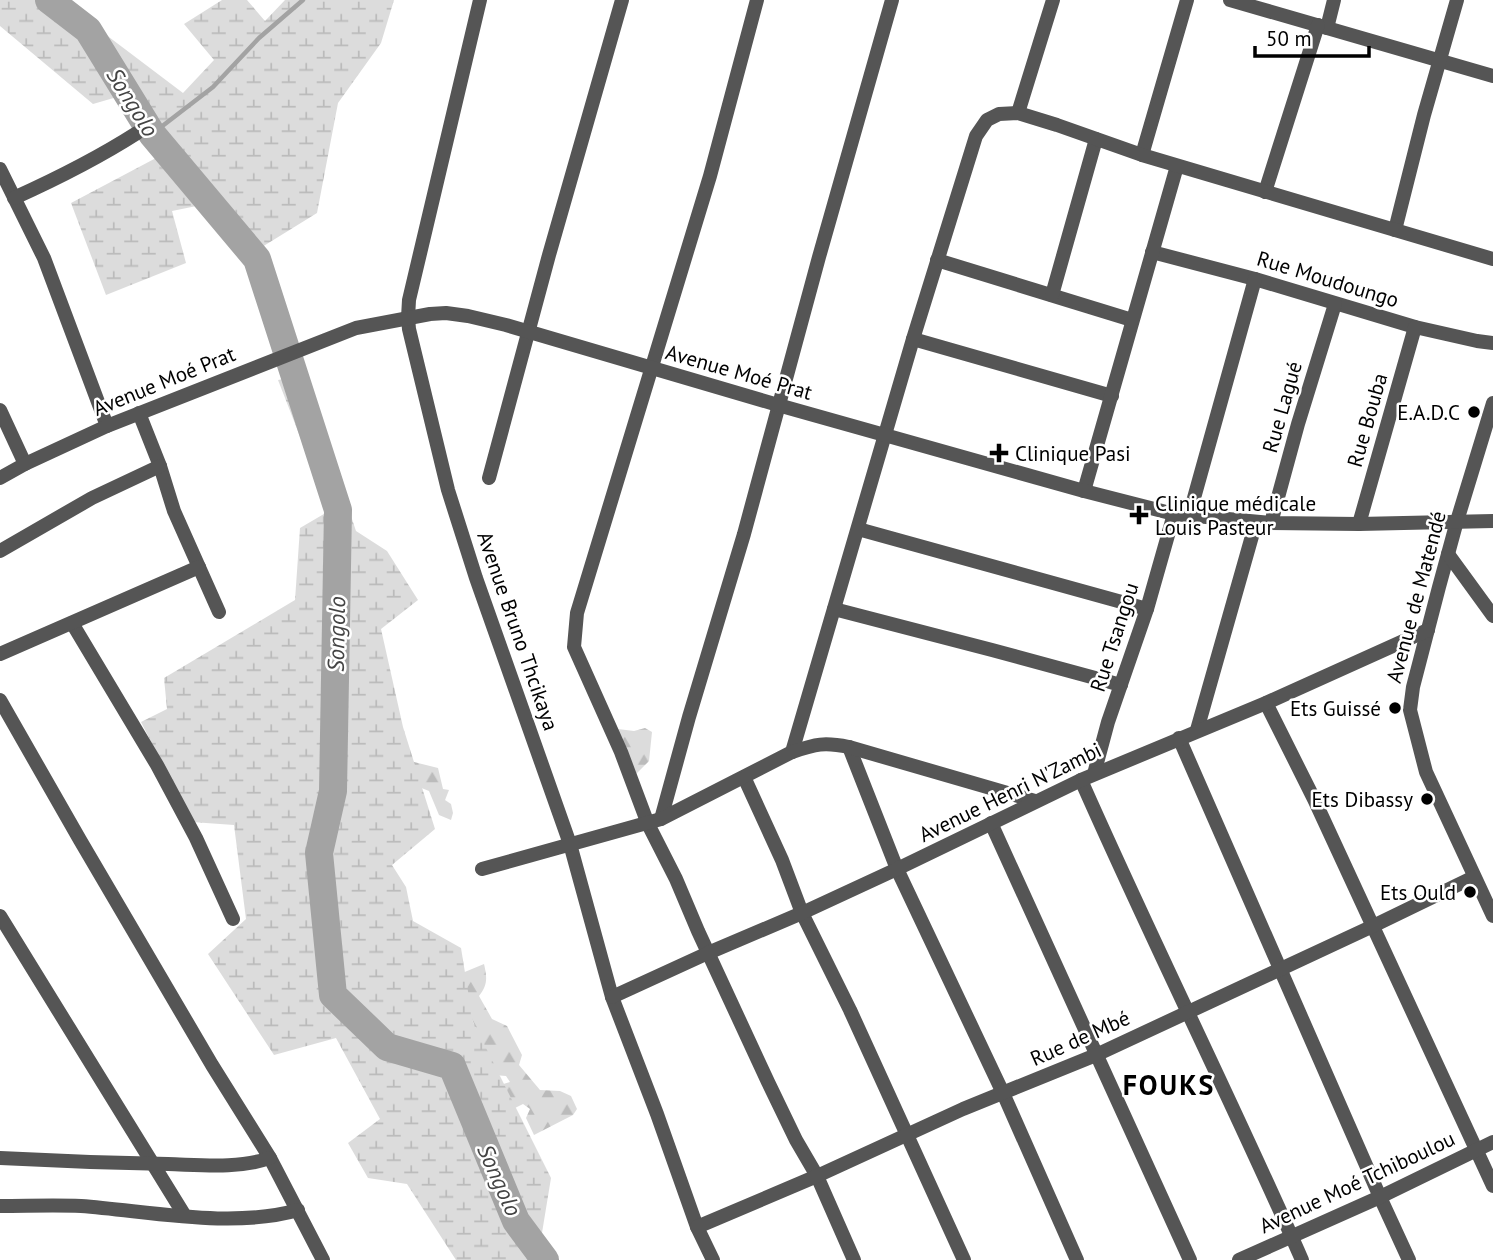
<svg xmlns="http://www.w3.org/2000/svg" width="1493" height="1260" font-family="'PT Sans',sans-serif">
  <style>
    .forest { fill: url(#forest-firs) }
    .wetland { fill: url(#wetland-marsh) }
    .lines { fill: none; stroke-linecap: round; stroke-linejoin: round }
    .stream { stroke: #a3a3a3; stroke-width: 4.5 }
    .river { stroke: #a3a3a3; stroke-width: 28 }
    .minor { stroke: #555; stroke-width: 14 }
    .tertiary { stroke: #555; stroke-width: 14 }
    .poi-dot { fill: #000; stroke: #fff; stroke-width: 2.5 }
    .labels { text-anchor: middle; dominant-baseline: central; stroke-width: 5; stroke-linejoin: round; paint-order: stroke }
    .street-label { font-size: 21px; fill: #000; stroke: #fff }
    .poi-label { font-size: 21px; fill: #000; stroke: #fff; text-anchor: end }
    .water-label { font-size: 23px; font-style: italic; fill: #444; stroke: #fff }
    .district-label { font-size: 28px; font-weight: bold; letter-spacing: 2px; fill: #000; stroke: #fff }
  </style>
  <defs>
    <pattern id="forest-firs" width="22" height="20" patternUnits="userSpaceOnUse" patternTransform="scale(1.75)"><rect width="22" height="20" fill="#dcdcdc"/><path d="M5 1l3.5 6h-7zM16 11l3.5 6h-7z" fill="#bbb"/></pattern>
    <pattern id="wetland-marsh" width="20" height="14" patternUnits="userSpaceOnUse" patternTransform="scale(1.75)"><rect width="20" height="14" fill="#dcdcdc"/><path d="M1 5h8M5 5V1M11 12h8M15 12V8" fill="none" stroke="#bbb"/></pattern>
  </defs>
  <rect width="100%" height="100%" fill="#fff"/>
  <!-- forest -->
  <g class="forest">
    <path d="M 645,728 L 652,732 L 649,761 L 634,776 L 618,729 L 634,731 Z"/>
    <path d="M 402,759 L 438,768 L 443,789 L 449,790 L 445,800 L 451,804 L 453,813 L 451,820 L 439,815 L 429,791 L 409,783 Z"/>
    <path d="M 484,964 C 487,977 488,985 479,996 L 492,1019 L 507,1026 L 522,1055 L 519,1065 L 540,1090 L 560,1091 L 571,1096 L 577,1109 L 573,1115 L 534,1135 L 526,1118 L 530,1109 L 523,1104 L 511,1110 L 500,1085 L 510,1082 L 506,1076 L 494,1075 L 455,976 Z"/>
  </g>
  <!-- wetland -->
  <g class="wetland">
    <path d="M 0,0 L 60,0 L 183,93 L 214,60 L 184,24 L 222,0 L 247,0 L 265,21 L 285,0 L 394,0 L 381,43 L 338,103 L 317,213 L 262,247 L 221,201 L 172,211 L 186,263 L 106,295 L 71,203 L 156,158 L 117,97 L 93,104 L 0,26 Z"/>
    <path d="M 304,375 L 356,531 L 387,551 L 418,600 L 381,629 L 403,727 L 435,829 L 392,865 L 406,887 L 413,921 L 461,948 L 473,1022 L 551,1178 L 540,1245 L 556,1260 L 456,1260 L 407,1184 L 368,1178 L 348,1143 L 380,1119 L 336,1038 L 274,1055 L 208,954 L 246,919 L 234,825 L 192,822 L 141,722 L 167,709 L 164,678 L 295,600 L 300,528 L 329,511 L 278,380 Z"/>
  </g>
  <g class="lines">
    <!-- stream -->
    <path class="stream" d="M 152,134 L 213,87 L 259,38 L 303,0"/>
    <!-- river -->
    <path class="river" d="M 49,0 L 88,30 L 152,134 L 257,259 L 338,510 L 333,791 L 319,853 L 333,995 L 387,1047 L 452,1066 L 516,1221 L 545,1260"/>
    <!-- minor -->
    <g class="minor">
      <path d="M 480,0 L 409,300 L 408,318 L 409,329 L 448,490 L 476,578 L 570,844 L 612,997 L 657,1114 L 697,1227 L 713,1260"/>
      <path d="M 757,0 L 710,176 L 577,613 L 574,647 L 621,752 L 648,824 L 676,879 L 698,931 L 768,1082 L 796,1140 L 817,1176 L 854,1260"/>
      <path d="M 1230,0 L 1493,76"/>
      <path d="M 1327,28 L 1334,0"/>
      <path d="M 1018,113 L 1053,0"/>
      <path d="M 1142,155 L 1187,0"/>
      <path d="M 0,169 L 44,258 L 107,426"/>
      <path d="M 1265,192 L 1318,25"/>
      <path d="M 14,198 C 56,179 98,158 137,133"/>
      <path d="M 1395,230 L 1424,115 L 1457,0"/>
      <path d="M 1152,252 L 1255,279 L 1415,327 L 1477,341 L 1493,343"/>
      <path d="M 937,260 L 1132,320"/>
      <path d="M 1052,295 L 1096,139"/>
      <path d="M 913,339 L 1112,396"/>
      <path d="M 1493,403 L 1457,521 L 1439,587 L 1413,687 L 1410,710 L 1426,772 L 1493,916"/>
      <path d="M 0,410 L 25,464"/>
      <path d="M 139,413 L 160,466 L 174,511 L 219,612"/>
      <path d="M 489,478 L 549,255 L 622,0"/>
      <path d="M 1084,491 L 1177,166"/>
      <path d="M 1189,516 L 1255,279"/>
      <path d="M 1271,523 L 1298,424 L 1335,304"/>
      <path d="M 1359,524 L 1415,327"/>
      <path d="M 858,529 L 1147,609"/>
      <path d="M 0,551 L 92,498 L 160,466"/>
      <path d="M 1448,554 L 1493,616"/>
      <path d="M 834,609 L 992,650 L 1121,685"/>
      <path d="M 72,623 L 157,765 L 196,838 L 233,919"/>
      <path d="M 0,654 L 199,567"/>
      <path d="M 0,700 L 80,840 L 212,1065 L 270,1158 L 323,1260"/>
      <path d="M 1266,703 L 1314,799 L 1493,1186"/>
      <path d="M 1197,730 L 1256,522"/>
      <path d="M 1179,738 L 1380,1197 L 1409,1260"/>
      <path d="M 849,747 L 897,869 L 1003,1093 L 1077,1260"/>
      <path d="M 792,752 L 913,339 L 976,136 L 987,120 L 999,114 L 1018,113 L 1057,125 L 1142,155 L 1493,259"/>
      <path d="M 1094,774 L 1108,722 L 1147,609 L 1174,514"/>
      <path d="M 744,777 L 782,860 L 802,913 L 850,1010 L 964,1260"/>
      <path d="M 1081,780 C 1152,941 1231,1099 1302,1260"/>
      <path d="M 661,819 L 689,717 L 744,534 L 819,257 L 892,0"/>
      <path d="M 991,823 L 1190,1260"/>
      <path d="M 482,869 L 661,819 L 792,752 C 816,744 824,742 849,747 L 1035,801"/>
      <path d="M 0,916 L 185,1216"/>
      <path d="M 612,997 L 708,953 L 802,913 L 897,869 L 1081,780 L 1266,703 L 1428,630"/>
      <path d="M 0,1158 C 56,1161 112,1163 168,1164 C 202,1165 238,1169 270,1158"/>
      <path d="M 0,1206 C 27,1206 54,1205 81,1206 C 149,1211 232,1229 298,1210"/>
      <path d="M 697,1227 L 817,1176 L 963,1109 L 1096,1055 L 1373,926 L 1474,877"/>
      <path d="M 1239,1260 L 1380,1197 L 1493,1142"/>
    </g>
    <!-- tertiary -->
    <path class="tertiary" d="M 0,478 L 25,464 L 107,426 L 356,328 L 430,314 L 446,313 L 468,316 L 506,325 L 778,405 L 1084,491 L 1174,514 L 1271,523 L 1359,524 L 1493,521"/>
  </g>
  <!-- markers -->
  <g class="poi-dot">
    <circle cx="1474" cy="412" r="7"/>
    <path d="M995.5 442.5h7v7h7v7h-7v7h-7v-7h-7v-7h7z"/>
    <path d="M1135.5 504.5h7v7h7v7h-7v7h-7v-7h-7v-7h7z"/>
    <circle cx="1395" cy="708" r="7"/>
    <circle cx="1427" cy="799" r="7"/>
    <circle cx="1470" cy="892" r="7"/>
  </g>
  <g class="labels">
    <!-- street labels -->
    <g class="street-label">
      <text transform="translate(1328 279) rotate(17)">Rue Moudoungo</text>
      <text transform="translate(739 372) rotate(16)">Avenue Moé Prat</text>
      <text transform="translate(164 381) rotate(-22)">Avenue Moé Prat</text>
      <text transform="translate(1282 407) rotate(-74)">Rue Lagué</text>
      <text transform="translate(1367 420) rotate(-74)">Rue Bouba</text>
      <text transform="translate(1416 597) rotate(-75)">Avenue de Matendé</text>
      <text transform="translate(518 631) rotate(71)">Avenue Bruno Thcikaya</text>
      <text transform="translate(1114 637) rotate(-72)">Rue Tsangou</text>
      <text transform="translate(1010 792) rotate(-26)">Avenue Henri N'Zambi</text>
      <text transform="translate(1080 1038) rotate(-24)">Rue de Mbé</text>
      <text transform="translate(1357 1182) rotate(-25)">Avenue Moé Tchiboulou</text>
    </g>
    <!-- poi labels -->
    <g class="poi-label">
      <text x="1460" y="412">E.A.D.C</text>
      <text x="1015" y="453" text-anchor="start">Clinique Pasi</text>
      <text x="1155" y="503" text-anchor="start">Clinique médicale<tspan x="1155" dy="24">Louis Pasteur</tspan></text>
      <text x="1381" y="708">Ets Guissé</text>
      <text x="1413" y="799">Ets Dibassy</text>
      <text x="1456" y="892">Ets Ould</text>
    </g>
    <!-- water labels -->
    <g class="water-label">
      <text transform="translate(133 102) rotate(58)">Songolo</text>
      <text transform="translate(336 634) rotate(-89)">Songolo</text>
      <text transform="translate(500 1180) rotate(66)">Songolo</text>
    </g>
    <!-- district labels -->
    <g class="district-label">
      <text x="1169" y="1084">FOUKS</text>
    </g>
  </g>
  <!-- scale -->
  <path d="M1255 46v10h114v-10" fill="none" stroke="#000000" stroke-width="3.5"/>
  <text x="1266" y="46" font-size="21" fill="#000000" stroke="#ffffff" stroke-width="5" paint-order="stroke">50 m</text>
</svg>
